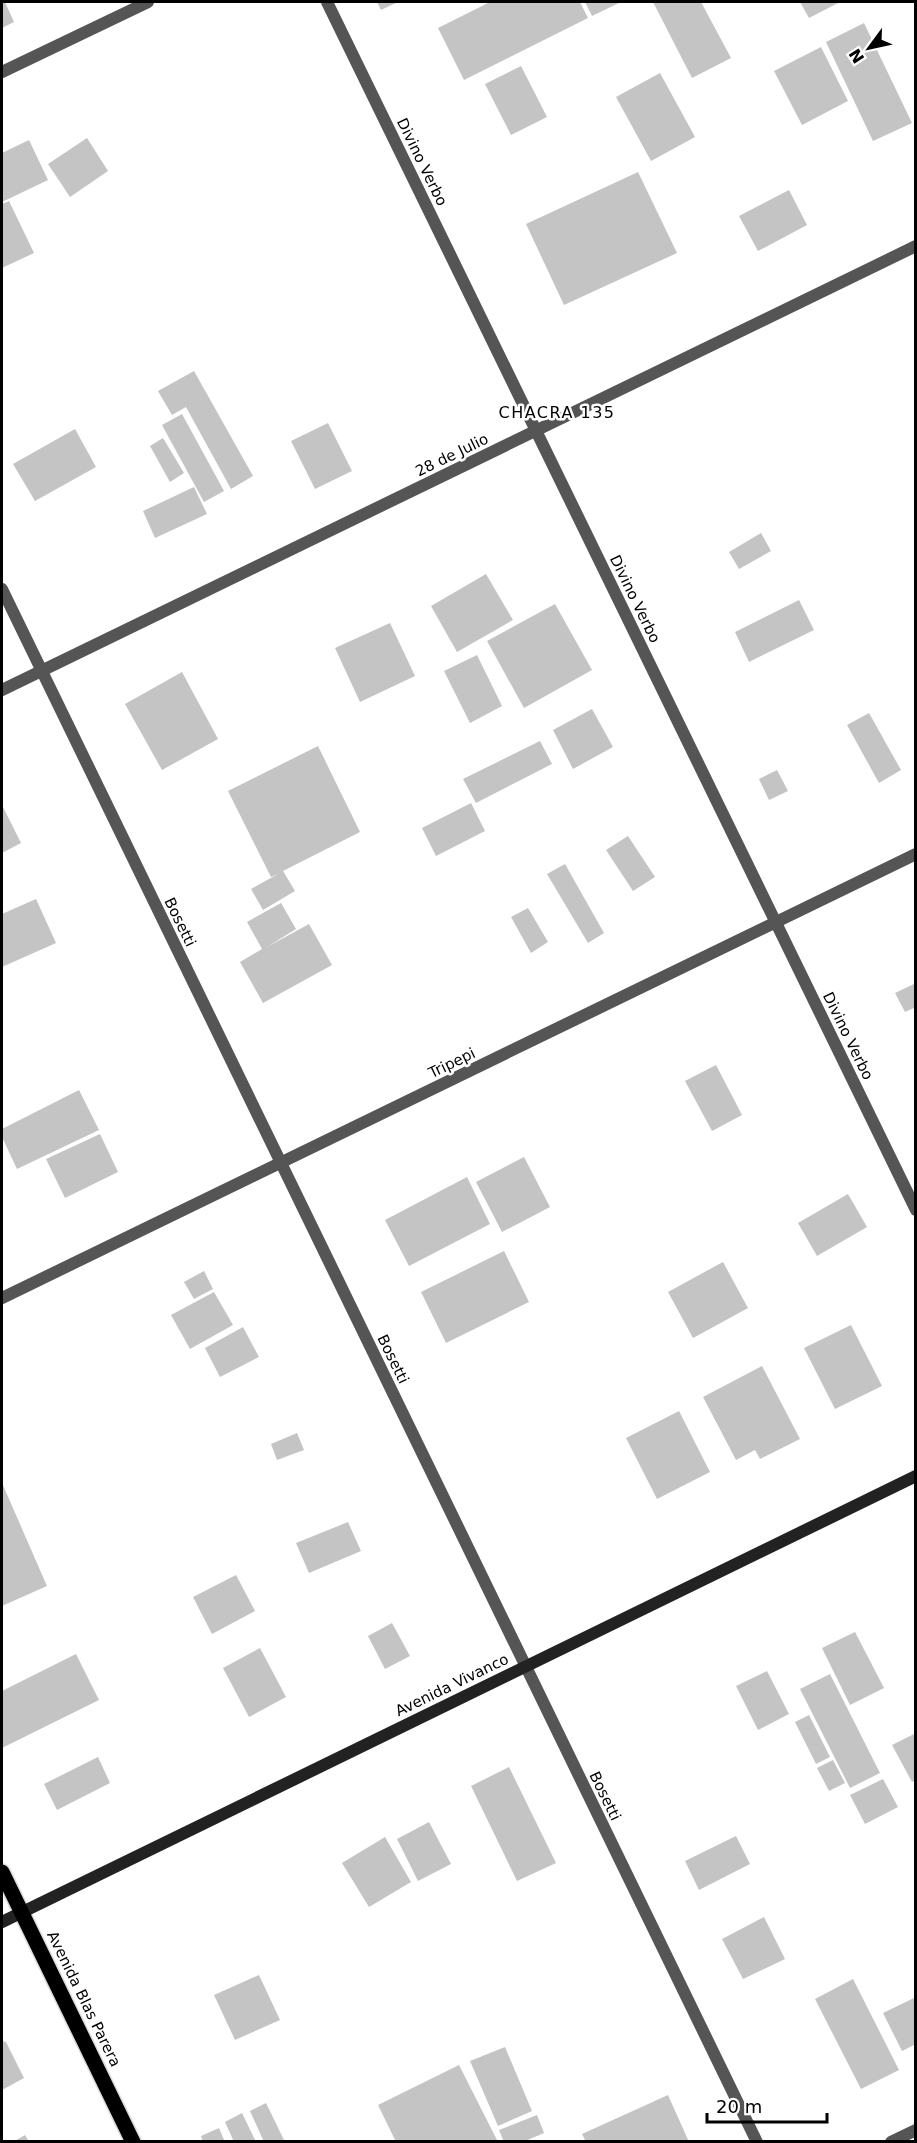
<svg xmlns="http://www.w3.org/2000/svg" width="917" height="2143" font-family="'DejaVu Sans',sans-serif">
  <style>
    .building { fill: #c4c4c4 }
    .lines { fill: none; stroke-linecap: round; stroke-linejoin: round }
    .primary-casing { stroke: #dbdbdb; stroke-width: 18 }
    .street { stroke: #555; stroke-width: 12 }
    .secondary { stroke: #222; stroke-width: 12 }
    .primary { stroke: #000; stroke-width: 15 }
    .labels { text-anchor: middle; dominant-baseline: central; stroke-width: 5; stroke-linejoin: round; paint-order: stroke }
    .street-label { font-size: 15px; fill: #000; stroke: #fff }
    .neighbourhood-label { font-size: 16px; letter-spacing: 1.5px; fill: #000; stroke: #fff }
  </style>
  <rect width="100%" height="100%" fill="#fff"/>
  <!-- building -->
  <g class="building">
    <path d="M 2,2 L 5,2 L 14,22 L 2,28 Z"/>
    <path d="M 377,2 L 398,2 L 381,10 Z"/>
    <path d="M 490,2 L 580,2 L 588,18 L 464,80 L 438,28 Z"/>
    <path d="M 585,2 L 621,2 L 592,16 Z"/>
    <path d="M 653,2 L 701,2 L 731,58 L 692,78 Z"/>
    <path d="M 800,2 L 840,2 L 809,18 Z"/>
    <path d="M 864,23 L 912,123 L 873,141 L 826,42 Z"/>
    <path d="M 821,47 L 848,101 L 802,125 L 774,71 Z"/>
    <path d="M 521,66 L 547,117 L 511,135 L 485,84 Z"/>
    <path d="M 660,73 L 695,137 L 651,161 L 616,97 Z"/>
    <path d="M 87,138 L 108,171 L 70,197 L 48,164 Z"/>
    <path d="M 29,140 L 48,180 L 2,202 L 2,153 Z"/>
    <path d="M 638,172 L 677,253 L 564,305 L 526,224 Z"/>
    <path d="M 789,190 L 807,225 L 758,251 L 739,216 Z"/>
    <path d="M 9,201 L 34,253 L 2,268 L 2,204 Z"/>
    <path d="M 194,371 L 253,476 L 231,489 L 186,407 L 172,415 L 158,391 Z"/>
    <path d="M 182,414 L 224,491 L 204,502 L 162,425 Z"/>
    <path d="M 328,423 L 352,471 L 315,489 L 291,441 Z"/>
    <path d="M 75,429 L 96,467 L 35,501 L 13,464 Z"/>
    <path d="M 163,438 L 184,473 L 170,482 L 150,446 Z"/>
    <path d="M 194,487 L 207,514 L 155,538 L 143,511 Z"/>
    <path d="M 761,533 L 771,551 L 739,569 L 729,552 Z"/>
    <path d="M 486,574 L 513,620 L 457,652 L 431,606 Z"/>
    <path d="M 799,600 L 814,630 L 749,662 L 735,632 Z"/>
    <path d="M 555,604 L 592,670 L 524,708 L 487,641 Z"/>
    <path d="M 390,623 L 415,676 L 360,702 L 335,648 Z"/>
    <path d="M 477,655 L 502,706 L 470,723 L 444,671 Z"/>
    <path d="M 182,672 L 218,739 L 162,770 L 125,704 Z"/>
    <path d="M 592,709 L 613,747 L 573,769 L 553,730 Z"/>
    <path d="M 869,713 L 901,770 L 879,783 L 847,725 Z"/>
    <path d="M 540,741 L 552,764 L 476,803 L 463,779 Z"/>
    <path d="M 318,746 L 360,832 L 283,871 L 295,891 L 263,910 L 251,889 L 278,874 L 271,877 L 228,791 Z"/>
    <path d="M 777,770 L 788,791 L 769,800 L 759,779 Z"/>
    <path d="M 471,803 L 485,831 L 436,856 L 422,828 Z"/>
    <path d="M 2,805 L 21,843 L 2,853 Z"/>
    <path d="M 628,836 L 655,877 L 633,891 L 606,850 Z"/>
    <path d="M 565,864 L 604,933 L 588,943 L 547,874 Z"/>
    <path d="M 36,899 L 56,943 L 2,967 L 2,914 Z"/>
    <path d="M 281,903 L 296,929 L 267,947 L 309,924 L 332,965 L 263,1003 L 240,962 L 262,949 L 247,922 Z"/>
    <path d="M 528,908 L 548,942 L 531,953 L 511,917 Z"/>
    <path d="M 916,983 L 916,1007 L 905,1012 L 895,993 Z"/>
    <path d="M 716,1065 L 742,1115 L 712,1131 L 685,1081 Z"/>
    <path d="M 79,1090 L 99,1130 L 17,1169 L 2,1137 L 2,1129 Z"/>
    <path d="M 100,1134 L 118,1172 L 65,1198 L 46,1159 Z"/>
    <path d="M 524,1157 L 550,1207 L 502,1232 L 476,1182 Z"/>
    <path d="M 467,1177 L 490,1224 L 409,1266 L 385,1220 Z"/>
    <path d="M 848,1194 L 867,1227 L 817,1256 L 798,1223 Z"/>
    <path d="M 504,1251 L 529,1302 L 446,1343 L 421,1292 Z"/>
    <path d="M 723,1262 L 748,1308 L 693,1338 L 668,1292 Z"/>
    <path d="M 204,1271 L 213,1289 L 194,1299 L 184,1282 Z"/>
    <path d="M 214,1292 L 233,1325 L 190,1349 L 171,1315 Z"/>
    <path d="M 851,1325 L 882,1386 L 835,1409 L 804,1348 Z"/>
    <path d="M 243,1327 L 259,1357 L 220,1377 L 205,1348 Z"/>
    <path d="M 762,1366 L 800,1439 L 760,1459 L 755,1450 L 736,1460 L 703,1397 Z"/>
    <path d="M 679,1411 L 710,1472 L 657,1499 L 626,1438 Z"/>
    <path d="M 297,1433 L 304,1450 L 277,1460 L 271,1444 Z"/>
    <path d="M 2,1483 L 47,1586 L 2,1606 Z"/>
    <path d="M 348,1522 L 361,1551 L 309,1573 L 296,1543 Z"/>
    <path d="M 236,1575 L 255,1611 L 212,1634 L 193,1597 Z"/>
    <path d="M 392,1623 L 410,1656 L 385,1669 L 368,1636 Z"/>
    <path d="M 855,1632 L 884,1688 L 850,1705 L 822,1648 Z"/>
    <path d="M 260,1648 L 286,1697 L 249,1717 L 223,1668 Z"/>
    <path d="M 76,1654 L 99,1700 L 2,1748 L 2,1691 Z"/>
    <path d="M 767,1671 L 789,1714 L 758,1730 L 736,1686 Z"/>
    <path d="M 830,1674 L 880,1773 L 850,1788 L 800,1689 Z"/>
    <path d="M 809,1715 L 830,1757 L 816,1764 L 795,1722 Z"/>
    <path d="M 916,1733 L 916,1780 L 912,1782 L 892,1745 Z"/>
    <path d="M 98,1757 L 110,1783 L 57,1810 L 44,1784 Z"/>
    <path d="M 833,1760 L 845,1783 L 829,1791 L 817,1768 Z"/>
    <path d="M 509,1767 L 556,1863 L 517,1881 L 471,1786 Z"/>
    <path d="M 883,1779 L 898,1807 L 865,1824 L 850,1795 Z"/>
    <path d="M 429,1822 L 451,1864 L 418,1881 L 397,1839 Z"/>
    <path d="M 736,1836 L 750,1864 L 699,1890 L 685,1861 Z"/>
    <path d="M 385,1837 L 411,1882 L 369,1907 L 342,1863 Z"/>
    <path d="M 764,1917 L 785,1959 L 743,1979 L 722,1939 Z"/>
    <path d="M 259,1975 L 280,2020 L 235,2040 L 214,1995 Z"/>
    <path d="M 853,1979 L 899,2070 L 861,2089 L 815,1999 Z"/>
    <path d="M 916,1997 L 916,2044 L 902,2051 L 883,2013 Z"/>
    <path d="M 2,2041 L 6,2042 L 24,2078 L 2,2090 Z"/>
    <path d="M 505,2047 L 532,2111 L 498,2126 L 470,2061 Z"/>
    <path d="M 459,2065 L 498,2142 L 396,2142 L 378,2105 Z"/>
    <path d="M 668,2095 L 689,2142 L 586,2142 L 582,2134 Z"/>
    <path d="M 266,2103 L 285,2142 L 264,2142 L 250,2111 Z"/>
    <path d="M 242,2113 L 256,2142 L 234,2142 L 225,2122 Z"/>
    <path d="M 537,2115 L 544,2133 L 523,2142 L 504,2142 L 499,2130 Z"/>
    <path d="M 219,2128 L 225,2142 L 203,2142 L 201,2136 Z"/>
    <path d="M 25,2135 L 29,2142 L 13,2142 Z"/>
  </g>
  <g class="lines">
    <!-- primary casing -->
    <g class="primary-casing">
      <path id="primary" d="M 2,1872 L 133,2142"/>
    </g>
    <!-- street -->
    <g class="street">
      <path d="M 327,2 L 916,1210"/>
      <path d="M 2,72 L 148,2"/>
      <path d="M 2,589 L 757,2142"/>
      <path d="M 2,690 L 916,246"/>
      <path d="M 2,1298 L 916,854"/>
      <path d="M 891,2142 L 916,2130"/>
    </g>
    <!-- secondary -->
    <path class="secondary" d="M 2,1922 L 916,1476"/>
    <!-- primary -->
    <use href="#primary" class="primary"/>
  </g>
  <g class="labels">
    <!-- street labels -->
    <g class="street-label">
      <text transform="translate(422 162) rotate(64)">Divino Verbo</text>
      <text transform="translate(452 455) rotate(-26)">28 de Julio</text>
      <text transform="translate(635 599) rotate(64)">Divino Verbo</text>
      <text transform="translate(180 922) rotate(64)">Bosetti</text>
      <text transform="translate(848 1036) rotate(64)">Divino Verbo</text>
      <text transform="translate(452 1063) rotate(-26)">Tripepi</text>
      <text transform="translate(393 1359) rotate(64)">Bosetti</text>
      <text transform="translate(452 1685) rotate(-26)">Avenida Vivanco</text>
      <text transform="translate(605 1796) rotate(64)">Bosetti</text>
      <text transform="translate(84 1999) rotate(64)">Avenida Blas Parera</text>
    </g>
    <!-- neighbourhood labels -->
    <g class="neighbourhood-label">
      <text x="557" y="412">CHACRA 135</text>
    </g>
  </g>
  <!-- border -->
  <rect width="917" height="2143" fill="none" stroke="#000000" stroke-width="6"/>
  <!-- north arrow -->
  <g transform="translate(869 48) rotate(237)" stroke="#ffffff" stroke-width="4.5" paint-order="stroke">
  <path d="M0-4.5L10 22L0 15L-10 22Z" fill="#000000"/>
  <text y="-9" font-size="16" font-weight="bold" text-anchor="middle" fill="#000000">N</text>
  </g>
  <!-- scale -->
  <path d="M707 2113v9h120v-9" fill="none" stroke="#000000" stroke-width="3"/>
  <text x="716" y="2113" font-size="18" fill="#000000" stroke="#ffffff" stroke-width="4.5" paint-order="stroke">20 m</text>
</svg>
